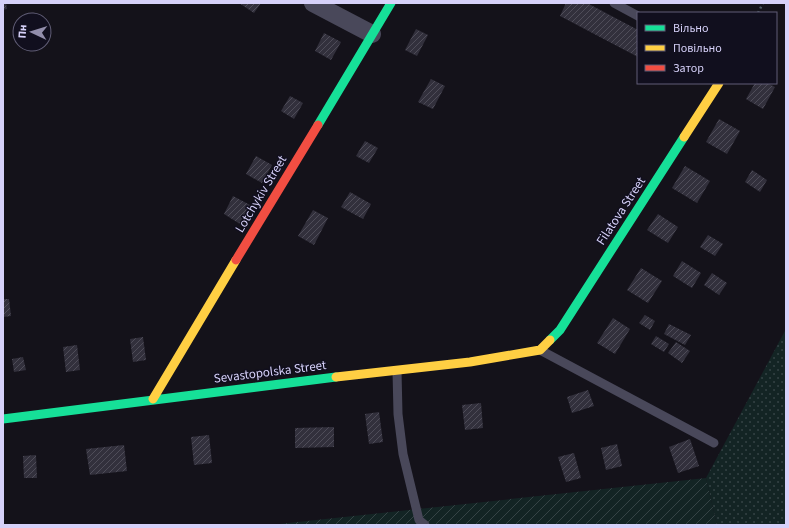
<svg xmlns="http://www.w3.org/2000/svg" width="789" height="528" font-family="'Source Sans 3',sans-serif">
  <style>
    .grass { fill: url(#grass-dots) }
    .garden { fill: url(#garden-furrows) }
    .building { fill: url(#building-hatch) }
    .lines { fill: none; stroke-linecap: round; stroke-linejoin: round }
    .path { stroke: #4d5862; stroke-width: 2.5; stroke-dasharray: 2 3; stroke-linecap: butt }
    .lane { stroke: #49485a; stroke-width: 9 }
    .street { stroke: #49485a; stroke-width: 18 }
    .fast { stroke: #16e098; stroke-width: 9 }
    .slow { stroke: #ffcf43; stroke-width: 9 }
    .jam { stroke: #f24e42; stroke-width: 9 }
    .labels { text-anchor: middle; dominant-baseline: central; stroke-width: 3; stroke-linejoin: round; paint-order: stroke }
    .street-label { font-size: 13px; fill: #d6d1f9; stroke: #110f1e }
  </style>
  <defs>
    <pattern id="grass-dots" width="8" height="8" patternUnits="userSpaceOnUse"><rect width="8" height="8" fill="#132424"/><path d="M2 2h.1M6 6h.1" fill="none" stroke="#354345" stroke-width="1.8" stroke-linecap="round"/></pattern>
    <pattern id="garden-furrows" width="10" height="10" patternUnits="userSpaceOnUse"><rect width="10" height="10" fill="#132424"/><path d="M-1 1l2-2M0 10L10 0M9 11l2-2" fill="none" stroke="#354345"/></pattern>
    <pattern id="building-hatch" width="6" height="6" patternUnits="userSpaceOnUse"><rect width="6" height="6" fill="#32303c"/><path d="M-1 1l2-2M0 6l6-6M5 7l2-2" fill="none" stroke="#4f4d59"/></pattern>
  </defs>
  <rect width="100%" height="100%" fill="#14121a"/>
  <!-- grass -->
  <path class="grass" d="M 786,329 L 786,525 L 717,525 L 706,478 Z"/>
  <!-- garden -->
  <path class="garden" d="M 706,478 L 717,525 L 270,525 Z"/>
  <!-- building -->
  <g class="building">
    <path d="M 3,3 L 6,3 L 7,9 L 3,10 Z"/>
    <path d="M 239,3 L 261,3 L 254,13 Z"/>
    <path d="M 566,3 L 587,3 L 638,30 L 638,57 L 560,16 Z"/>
    <path d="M 416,29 L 428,35 L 417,56 L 405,50 Z"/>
    <path d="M 324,33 L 341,42 L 331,60 L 315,51 Z"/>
    <path d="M 431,79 L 445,86 L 433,109 L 418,102 Z"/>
    <path d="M 755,83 L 767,83 L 775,87 L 763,109 L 746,99 Z"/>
    <path d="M 290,96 L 303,103 L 294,119 L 281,111 Z"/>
    <path d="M 719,119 L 740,131 L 727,154 L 706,142 Z"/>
    <path d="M 365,141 L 378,148 L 369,163 L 356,156 Z"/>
    <path d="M 256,156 L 272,165 L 262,183 L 246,174 Z"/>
    <path d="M 685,166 L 710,181 L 697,203 L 672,188 Z"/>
    <path d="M 752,170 L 767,180 L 760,192 L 745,182 Z"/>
    <path d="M 350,192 L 371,204 L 363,219 L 341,207 Z"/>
    <path d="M 233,196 L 250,205 L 240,224 L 224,214 Z"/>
    <path d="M 313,210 L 328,218 L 314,245 L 298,236 Z"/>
    <path d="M 658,214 L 678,227 L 668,243 L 647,230 Z"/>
    <path d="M 708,235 L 723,244 L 715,256 L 700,247 Z"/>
    <path d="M 682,261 L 701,273 L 692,288 L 673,276 Z"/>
    <path d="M 641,268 L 662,281 L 648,303 L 627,290 Z"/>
    <path d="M 712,273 L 727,283 L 719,295 L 704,285 Z"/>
    <path d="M 3,299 L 9,299 L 11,316 L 3,317 Z"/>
    <path d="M 645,315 L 655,321 L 650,330 L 639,323 Z"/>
    <path d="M 613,318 L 630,329 L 615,354 L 597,343 Z"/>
    <path d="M 669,324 L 691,335 L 685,345 L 664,334 Z"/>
    <path d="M 656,336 L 669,344 L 664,352 L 651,344 Z"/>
    <path d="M 143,337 L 146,360 L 133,362 L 130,339 Z"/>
    <path d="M 676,342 L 690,351 L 682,363 L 668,353 Z"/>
    <path d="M 77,345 L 80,370 L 66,372 L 63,347 Z"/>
    <path d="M 23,357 L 26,370 L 14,372 L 12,359 Z"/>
    <path d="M 588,390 L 594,406 L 572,413 L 567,397 Z"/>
    <path d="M 481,403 L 483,428 L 465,430 L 462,405 Z"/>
    <path d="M 379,412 L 383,442 L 369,444 L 365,414 Z"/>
    <path d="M 334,427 L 334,447 L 295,448 L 295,428 Z"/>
    <path d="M 209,435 L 212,463 L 194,465 L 191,437 Z"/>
    <path d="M 690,439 L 699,466 L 678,473 L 669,447 Z"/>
    <path d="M 617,444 L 622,466 L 606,470 L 601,448 Z"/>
    <path d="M 124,445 L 127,471 L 90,475 L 86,449 Z"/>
    <path d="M 574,453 L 581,478 L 566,482 L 558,457 Z"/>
    <path d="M 36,455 L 37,478 L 24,478 L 23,456 Z"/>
  </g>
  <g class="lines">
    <!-- path -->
    <path class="path" d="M 758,13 L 763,3"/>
    <!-- lane -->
    <g class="lane">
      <path d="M 614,3 L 638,16"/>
      <path d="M 540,350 L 714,443"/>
      <path d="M 397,371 L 398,414 L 403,454 L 419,520 L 425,525"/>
    </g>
    <!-- street -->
    <path class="street" d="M 313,3 L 372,34"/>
    <!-- fast -->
    <g class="fast">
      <path d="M 318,125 L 391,3"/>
      <path d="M 550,340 L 560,330 L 684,137"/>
      <path d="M 3,419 L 336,377"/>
    </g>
    <!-- slow -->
    <g class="slow">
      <path d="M 684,137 L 719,83"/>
      <path d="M 336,377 L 470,362 L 540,350 L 550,340"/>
      <path d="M 153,399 L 236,260"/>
    </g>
    <!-- jam -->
    <path class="jam" d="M 236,260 L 318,125"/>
  </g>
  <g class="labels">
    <!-- street labels -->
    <g class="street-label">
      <text transform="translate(261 194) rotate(-59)">Lotchykiv Street</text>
      <text transform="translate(621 211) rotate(-57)">Filatova Street</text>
      <text transform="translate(270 372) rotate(-7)">Sevastopolska Street</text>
    </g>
  </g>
  <!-- border -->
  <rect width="789" height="528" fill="none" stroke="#d6d1f9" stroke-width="8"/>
  <!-- legend -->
  <rect x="637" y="12" width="140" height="72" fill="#110f1e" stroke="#605d76"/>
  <rect x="645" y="25" width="20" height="6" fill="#16e098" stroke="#605d76"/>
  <text x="673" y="32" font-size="12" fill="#d6d1f9">Вільно</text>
  <rect x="645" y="45" width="20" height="6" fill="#ffcf43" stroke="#605d76"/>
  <text x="673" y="52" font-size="12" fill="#d6d1f9">Повільно</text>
  <rect x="645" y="65" width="20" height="6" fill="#f24e42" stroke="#605d76"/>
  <text x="673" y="72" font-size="12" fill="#d6d1f9">Затор</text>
  <!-- north arrow -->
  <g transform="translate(32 32) rotate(274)"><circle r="19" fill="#110f1e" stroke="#605d76"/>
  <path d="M0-3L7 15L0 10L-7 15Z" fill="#928eab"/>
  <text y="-6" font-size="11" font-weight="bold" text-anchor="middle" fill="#d6d1f9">Пн</text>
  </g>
</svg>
